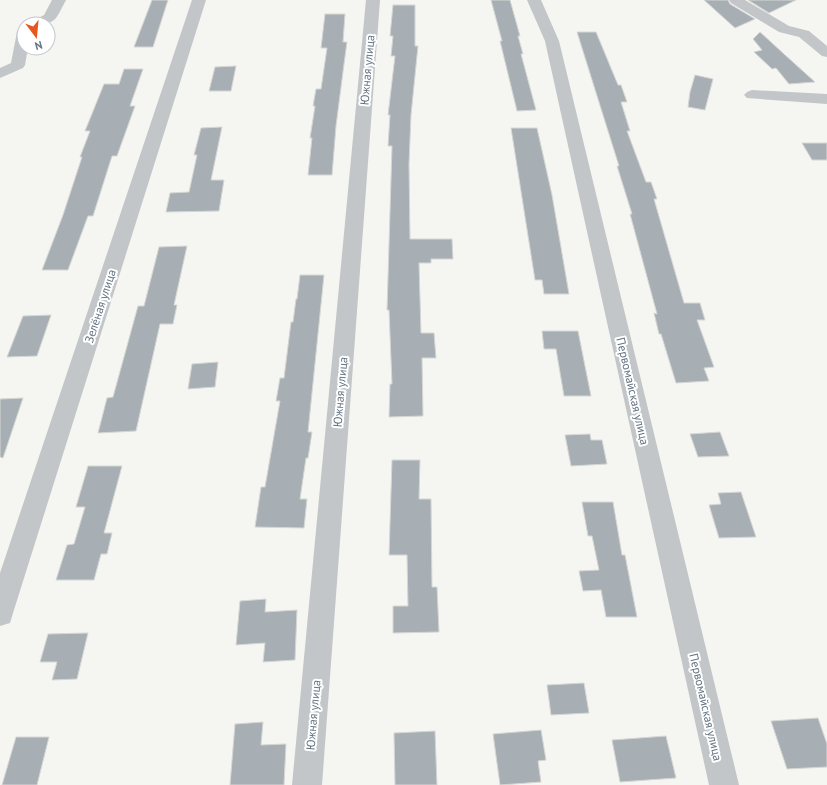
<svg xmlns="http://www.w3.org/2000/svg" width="827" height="785" font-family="'PT Sans',sans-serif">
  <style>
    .building { fill: #a7afb5; stroke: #d6d7d4 }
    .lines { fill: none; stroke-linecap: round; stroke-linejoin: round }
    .minor { fill: #c2c6c9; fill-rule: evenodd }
    .labels { text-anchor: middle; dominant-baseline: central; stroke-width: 4; stroke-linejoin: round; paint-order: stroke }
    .street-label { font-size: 12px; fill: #637483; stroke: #fff }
  </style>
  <rect width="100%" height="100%" fill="#f5f5f1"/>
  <!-- building -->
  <g class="building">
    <path d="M 152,0 L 168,0 L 153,47 L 134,47 Z"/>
    <path d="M 491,0 L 510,0 L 520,36 L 518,36 L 523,54 L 521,54 L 536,110 L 517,111 L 500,41 L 502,41 Z"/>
    <path d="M 704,0 L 728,0 L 730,4 L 755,19 L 735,28 Z"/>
    <path d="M 748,0 L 796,0 L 769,13 Z"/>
    <path d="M 393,5 L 415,5 L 415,46 L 418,46 L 411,115 L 409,164 L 410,239 L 452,239 L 453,259 L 431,259 L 431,263 L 419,263 L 421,333 L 434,333 L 436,358 L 422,358 L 423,416 L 389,417 L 390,384 L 392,384 L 389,310 L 387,310 L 392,146 L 388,146 L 390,115 L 388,115 L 395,56 L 391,56 L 393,36 L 390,36 Z"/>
    <path d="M 325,14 L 345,14 L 343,42 L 347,42 L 344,64 L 336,126 L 332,175 L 308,175 L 312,138 L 310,138 L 315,106 L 313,106 L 316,89 L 321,89 L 327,48 L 321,48 Z"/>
    <path d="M 577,32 L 596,32 L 618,85 L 621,85 L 627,102 L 621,102 L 630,131 L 627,131 L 646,182 L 651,182 L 657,199 L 654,199 L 684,303 L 700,303 L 705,320 L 697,320 L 714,367 L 704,368 L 709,381 L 676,383 L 661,334 L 659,334 L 654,313 L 657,314 L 630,214 L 632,214 L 617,166 L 619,166 Z"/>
    <path d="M 760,32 L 784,54 L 815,82 L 789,84 L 776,68 L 772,69 L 754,52 L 762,50 L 753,39 Z"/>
    <path d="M 236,66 L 231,91 L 209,91 L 215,67 Z"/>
    <path d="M 124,69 L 143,69 L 130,106 L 135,106 L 117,156 L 112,156 L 93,216 L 88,216 L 68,270 L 42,270 L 63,215 L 82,157 L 80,157 L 90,131 L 85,131 L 104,84 L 119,84 Z"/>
    <path d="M 695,75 L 713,79 L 705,110 L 688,107 L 690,92 Z"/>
    <path d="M 222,127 L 211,180 L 224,180 L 219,211 L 166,212 L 170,193 L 189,192 L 197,155 L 194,155 L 201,128 Z"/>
    <path d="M 511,128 L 537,128 L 552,195 L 569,294 L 544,294 L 542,280 L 535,280 Z"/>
    <path d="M 802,143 L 827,143 L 827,160 L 812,160 Z"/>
    <path d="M 187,246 L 174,305 L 177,305 L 173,324 L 160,324 L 136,431 L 98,433 L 107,398 L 113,397 L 138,306 L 144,306 L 159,247 Z"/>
    <path d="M 300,275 L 324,275 L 308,432 L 312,432 L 308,458 L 306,458 L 300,499 L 307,499 L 304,528 L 255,527 L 261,487 L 265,487 L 280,401 L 276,401 L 280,378 L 284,378 L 291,322 L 293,322 L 296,299 L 297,299 Z"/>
    <path d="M 51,315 L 37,356 L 7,357 L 23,316 Z"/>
    <path d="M 542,331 L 578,331 L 591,396 L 564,396 L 556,349 L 544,349 Z"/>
    <path d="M 218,362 L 215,387 L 188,389 L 192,364 Z"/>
    <path d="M 23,398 L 3,458 L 0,457 L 0,399 Z"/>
    <path d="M 720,432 L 729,456 L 698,457 L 690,434 Z"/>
    <path d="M 590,434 L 591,440 L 602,440 L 607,464 L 571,466 L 565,435 Z"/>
    <path d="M 392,460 L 420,460 L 419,499 L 431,499 L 432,587 L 437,587 L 439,632 L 393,633 L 393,606 L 408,606 L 407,555 L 389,555 Z"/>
    <path d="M 88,466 L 122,466 L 104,533 L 112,533 L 107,554 L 101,554 L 94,580 L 56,580 L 67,545 L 74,544 L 85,507 L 76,507 Z"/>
    <path d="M 741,492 L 756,537 L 719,538 L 709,505 L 721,504 L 718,493 Z"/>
    <path d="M 582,502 L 613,502 L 622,555 L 625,555 L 637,617 L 606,617 L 601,590 L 583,591 L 579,571 L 599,570 L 592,536 L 588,536 Z"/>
    <path d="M 266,599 L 265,612 L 297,610 L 295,660 L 263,662 L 265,643 L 236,645 L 240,601 Z"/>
    <path d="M 88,633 L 77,679 L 52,680 L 57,662 L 40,662 L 48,634 Z"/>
    <path d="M 584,683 L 589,713 L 551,715 L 547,685 Z"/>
    <path d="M 818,718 L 827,744 L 827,767 L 787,769 L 771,721 Z"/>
    <path d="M 263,722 L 261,745 L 286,744 L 284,785 L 230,785 L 235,724 Z"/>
    <path d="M 541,730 L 546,760 L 538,761 L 541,782 L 500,785 L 493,734 Z"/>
    <path d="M 435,731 L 437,785 L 395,785 L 394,733 Z"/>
    <path d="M 666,736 L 676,778 L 620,782 L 612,740 Z"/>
    <path d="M 16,737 L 49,737 L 37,785 L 2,785 Z"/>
  </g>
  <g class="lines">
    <!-- minor -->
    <g class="minor">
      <path d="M 52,0 L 66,0 C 54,22 57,24 31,24 L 33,21 L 44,15 Z"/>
      <path d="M 192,0 L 206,0 L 13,613 L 10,623 L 0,626 L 0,573 Z"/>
      <path d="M 366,0 L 380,0 L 322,785 L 292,785 Z"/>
      <path d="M 527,0 L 541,0 L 559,41 L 739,785 L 709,785 L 545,41 Z"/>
      <path d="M 729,0 L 745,0 L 789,26 L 809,31 L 827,46 L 827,57 L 822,56 L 799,37 L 779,32 L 731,3 Z"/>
      <path d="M 24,28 L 24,48 L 28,48 L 25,65 L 23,68 L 0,78 L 0,68 L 11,63 L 17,32 L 19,29 Z"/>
      <path d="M 752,90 L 827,94 L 827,104 L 747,98 L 744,95 L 747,92 Z"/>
    </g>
  </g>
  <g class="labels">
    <!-- street labels -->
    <g class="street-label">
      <text transform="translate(367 70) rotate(-85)">Южная улица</text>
      <text transform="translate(100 306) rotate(-72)">Зелёная улица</text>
      <text transform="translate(633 391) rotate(77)">Первомайская улица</text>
      <text transform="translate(340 392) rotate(-85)">Южная улица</text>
      <text transform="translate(706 707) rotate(77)">Первомайская улица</text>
      <text transform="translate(313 715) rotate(-85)">Южная улица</text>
    </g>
  </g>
  <!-- north arrow -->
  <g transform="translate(36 36) rotate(164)"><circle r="19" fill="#ffffff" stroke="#c1c7cd"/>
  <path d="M0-3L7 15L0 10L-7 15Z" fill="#e7581f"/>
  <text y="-6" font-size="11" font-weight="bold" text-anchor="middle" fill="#637483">N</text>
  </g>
</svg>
